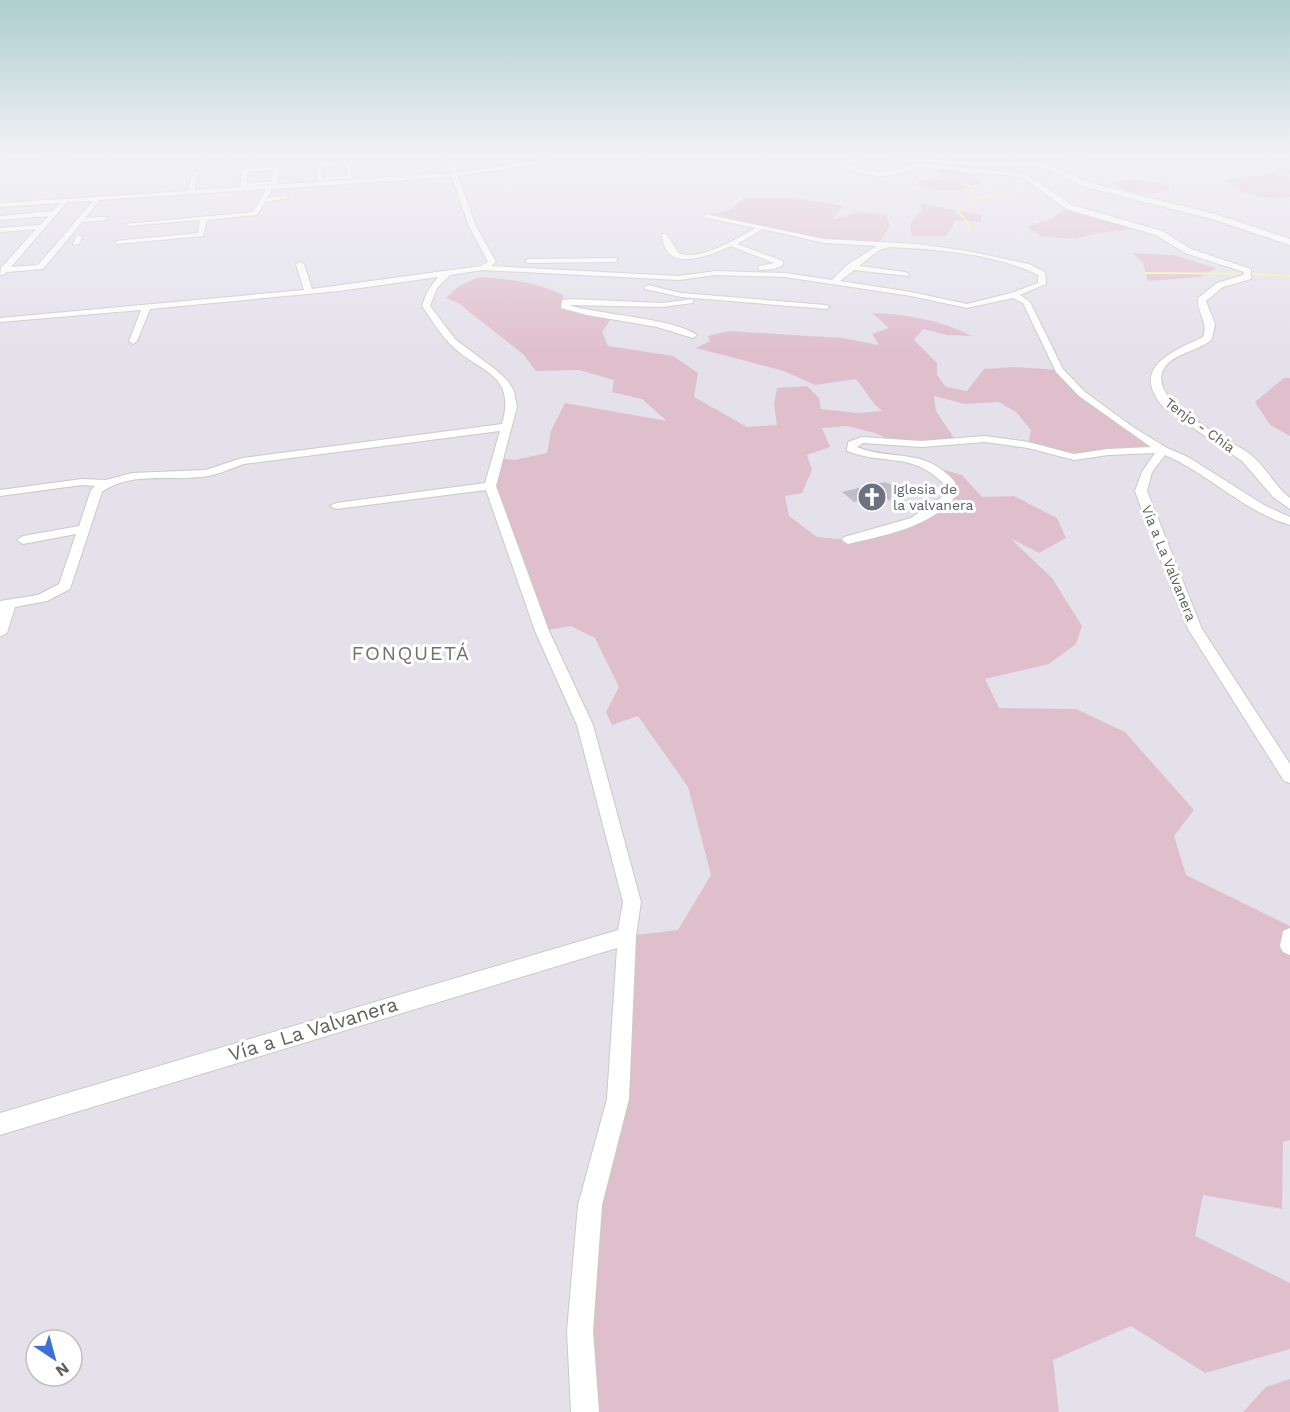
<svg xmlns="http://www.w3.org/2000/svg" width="1290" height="1412" font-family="'Work Sans',sans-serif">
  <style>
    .green { fill: #e0bfcd }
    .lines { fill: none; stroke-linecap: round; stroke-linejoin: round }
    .stream { stroke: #f4f5a6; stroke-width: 2 }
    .building { fill: #c0bdc6 }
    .minor-casing { stroke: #c9cac4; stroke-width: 2 }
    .tertiary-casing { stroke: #c9cac4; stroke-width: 2 }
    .minor { fill: #fff; fill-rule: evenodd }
    .tertiary { fill: #fff; fill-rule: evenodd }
    .labels { text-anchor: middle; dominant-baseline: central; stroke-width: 6; stroke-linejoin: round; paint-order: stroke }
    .far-street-label { font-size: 14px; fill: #5f6059; stroke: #fff }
    .far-worship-label { font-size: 14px; fill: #5b616d; stroke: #fff; text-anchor: start }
    .quarter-label { font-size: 20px; letter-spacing: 1.5px; fill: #71726a; stroke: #fff }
    .near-street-label { font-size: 20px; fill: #5f6059; stroke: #fff }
  </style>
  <rect width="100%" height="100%" fill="#e4e1eb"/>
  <!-- green -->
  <g class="green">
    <path d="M 939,168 L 969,173 L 984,185 C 962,191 938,193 916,185 L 920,180 L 949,179 L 937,174 Z"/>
    <path d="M 1281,168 L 1290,169 L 1290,197 C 1269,199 1240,197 1226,180 L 1272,173 Z"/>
    <path d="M 1136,179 L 1170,185 L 1169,189 C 1156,196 1125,195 1115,183 L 1122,180 Z"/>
    <path d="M 744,198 L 795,198 L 843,206 L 832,220 L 858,212 L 886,215 L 890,226 L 878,244 L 838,242 L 705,216 L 730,210 Z"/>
    <path d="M 921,203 L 981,215 L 981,222 L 956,220 L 946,236 L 912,236 L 910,224 L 921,211 Z"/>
    <path d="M 1073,208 L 1145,228 L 1097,233 L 1075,239 L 1041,236 L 1026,227 L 1052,219 L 1062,211 Z"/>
    <path d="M 1133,253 L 1173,255 L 1216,268 L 1200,277 L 1148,281 L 1143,263 Z"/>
    <path d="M 479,277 C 510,279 535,282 563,295 L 564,306 L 613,316 L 602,332 L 608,346 L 673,356 L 698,373 L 694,397 L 747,427 L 777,425 L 774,405 L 777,388 L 807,386 L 819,398 L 821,409 L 858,413 L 882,411 C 870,401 866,391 856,379 L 815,385 L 784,371 L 696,348 L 710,341 L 708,336 L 729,331 L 842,338 L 879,345 L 872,334 L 889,328 L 872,313 C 908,314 940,320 972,336 L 947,335 L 923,329 L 914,340 L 937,363 L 937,375 L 946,387 L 967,391 L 984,369 L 1015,367 L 1059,370 L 1082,394 L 1163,450 L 1074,457 L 1028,445 L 1031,430 L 1016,412 L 999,402 L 965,404 L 934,396 L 936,411 L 956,441 L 894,442 L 875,433 L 847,426 L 822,428 L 830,447 L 807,455 L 812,470 L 802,493 L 785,496 L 789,516 L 817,537 L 848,540 L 939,509 L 949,482 L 931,466 L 962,475 L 982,497 L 1014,496 L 1057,518 L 1066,538 L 1039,553 L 1010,538 L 1052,578 L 1082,626 L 1076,644 L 1049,664 L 985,679 L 999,708 L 1076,709 L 1125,732 L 1194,810 L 1174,836 L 1186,875 L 1290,926 L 1290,1140 L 1283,1142 L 1282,1209 L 1203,1195 L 1195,1236 L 1290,1283 L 1290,1349 L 1205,1373 L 1131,1326 L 1053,1360 L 1059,1412 L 585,1412 L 580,1331 L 618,1099 L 627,936 L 678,930 L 711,875 L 688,787 L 638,716 L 612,725 L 606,712 L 619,687 L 595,638 L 571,626 L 542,631 L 490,486 L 497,458 L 514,460 L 547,453 L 551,431 L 565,403 L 667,421 L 642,399 L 612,392 L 614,380 L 579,370 L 536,371 L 523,354 L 458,303 L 446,298 L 459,286 Z"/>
    <path d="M 1284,378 L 1290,378 L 1290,436 L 1270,425 L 1255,402 Z"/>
    <path d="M 1290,1379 L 1290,1412 L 1243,1412 L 1266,1387 Z"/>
  </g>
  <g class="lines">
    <!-- stream -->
    <g class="stream">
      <path d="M 1022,162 L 1047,165 L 1087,158"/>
      <path d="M 960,180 L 963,184 L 972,187"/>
      <path d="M 975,198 L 1009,193"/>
      <path d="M 968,230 L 970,225 L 957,211 L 975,200 L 972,187 L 1007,176 L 1030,176 L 1020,172 L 1023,163 L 1002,155"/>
      <path d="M 1143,273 C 1192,273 1241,273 1290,276"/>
    </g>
  </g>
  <!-- building -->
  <path class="building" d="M 884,482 L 894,485 L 890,501 L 882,495 L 854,502 L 842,492 Z"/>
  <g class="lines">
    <!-- minor casing -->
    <g class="minor-casing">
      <g id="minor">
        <path d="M 84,155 L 116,155 L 39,162 L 36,160 Z"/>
        <path d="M 187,155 L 183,158 L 180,156 L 181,155 Z"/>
        <path d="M 216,155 L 231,155 L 204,161 L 201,159 Z"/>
        <path d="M 448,155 L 454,155 L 457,173 L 564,155 L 532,165 L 458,176 L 475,224 L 496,262 L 491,266 L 679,276 L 715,271 L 785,273 L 832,280 L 847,265 L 877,246 L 824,243 L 763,229 L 737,244 L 783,261 L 783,265 L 774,269 L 759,270 L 759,266 L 774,263 L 731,246 C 708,256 664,275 662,234 L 666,234 L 679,253 C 700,262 737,238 756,228 L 703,217 L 705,214 L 824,239 L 917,244 L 967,251 L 1029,264 L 1045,272 L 1046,284 L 1020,295 L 1030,302 L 1063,369 L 1085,392 L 1133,427 L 1167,448 L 1188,457 L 1264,505 L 1290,517 L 1290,525 C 1244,512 1208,473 1165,455 L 1152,472 L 1147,491 L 1202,629 L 1290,764 L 1290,783 L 1284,781 L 1188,629 L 1172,590 L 1135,491 L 1142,472 L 1155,453 L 1108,455 L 1074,460 L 1028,448 L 985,442 L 921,447 L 863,443 L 857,447 C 894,462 924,446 955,482 L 955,497 C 929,528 885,535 848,544 L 842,540 L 844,537 L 911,518 L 943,496 L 943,483 C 910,451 886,466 847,451 L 848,442 L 862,437 L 921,441 L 985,436 L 1028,442 L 1074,454 L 1108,449 L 1151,447 L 1079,396 L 1056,372 L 1023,303 L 1013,298 L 967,308 L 911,296 L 785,277 L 715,275 L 679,280 L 483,270 L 450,275 L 437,288 L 430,306 L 456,340 L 495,369 L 508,381 L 514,391 L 517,407 L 496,486 L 549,631 L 593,725 L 641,902 L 636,936 L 629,1099 L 602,1205 L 593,1331 L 599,1412 L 571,1412 L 567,1331 L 578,1205 L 607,1099 L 617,948 L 0,1135 L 0,1113 L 618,930 L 623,902 L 577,725 L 535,631 L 486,490 L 336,509 L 330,506 L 336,503 L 485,483 L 500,431 L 244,464 C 232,468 220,474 208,476 C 173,482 132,470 102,492 L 70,589 L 47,601 L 15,607 L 7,633 L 0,637 L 0,601 L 38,595 L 59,584 L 76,534 L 23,544 L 17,540 L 23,536 L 79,526 L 91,490 L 95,486 L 82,485 L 0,496 L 0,490 L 82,479 L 106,480 L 132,473 L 206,470 L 242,458 L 502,424 C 517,372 478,373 450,344 C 439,333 431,318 422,306 L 427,292 L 438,277 L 339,291 L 150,309 L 137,341 L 133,344 L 129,341 L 141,310 L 0,322 L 0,318 L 304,290 L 296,264 L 300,262 L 304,264 L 312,289 L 481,266 L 488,262 L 468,224 L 452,177 L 272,189 L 267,198 L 285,196 L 288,198 L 265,202 L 257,215 L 207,220 L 203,236 L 117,244 L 115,241 L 198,233 L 200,220 L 129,226 L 126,224 L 253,212 L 266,189 L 100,200 L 85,218 L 105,217 L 107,220 L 82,222 L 43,269 L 7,272 L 2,275 L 0,275 L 1,268 L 36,229 L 0,232 L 0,228 L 40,225 L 49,216 L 0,220 L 0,216 L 53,211 L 60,203 L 0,207 L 0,203 L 188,191 L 192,173 L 195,171 L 198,173 L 195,190 L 452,173 ZM 93,201 L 38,265 L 11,267 L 67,202 ZM 889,247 C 936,249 997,254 1038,275 L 1038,283 L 1011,293 L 967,304 L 911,292 L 840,281 L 854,270 L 908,276 L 909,274 L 905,272 L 859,266 L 879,250 Z"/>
        <path d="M 636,155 L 642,155 L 642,157 L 637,158 Z"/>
        <path d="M 0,160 L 19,161 L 0,164 Z"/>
        <path d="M 319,162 L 348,162 L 354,178 L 317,181 L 316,164 ZM 344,165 L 348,176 L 322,178 L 322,166 Z"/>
        <path d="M 278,167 L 277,184 L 243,187 L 240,185 L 243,169 ZM 273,170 L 272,181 L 246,183 L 248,172 Z"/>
        <path d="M 79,235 L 82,237 L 79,244 L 73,245 L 76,237 Z"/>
        <path d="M 618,258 L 615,262 L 529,263 L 525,261 L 529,259 Z"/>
        <path d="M 648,285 L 681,293 L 826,305 L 830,307 L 826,309 L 681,297 L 645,289 L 644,287 Z"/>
        <path d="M 572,299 L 662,303 L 693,299 L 693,303 L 662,307 L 568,305 C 601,315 673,318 697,335 L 693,338 L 657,327 L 587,315 L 561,308 L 562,300 Z"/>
        <path d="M 1290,928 L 1290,955 L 1283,952 L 1280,946 L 1283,931 Z"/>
      </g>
    </g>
    <!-- tertiary casing -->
    <g class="tertiary-casing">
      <path id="tertiary" d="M 865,155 L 979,162 L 1035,162 L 1058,169 L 1091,183 L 1218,215 L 1290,239 L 1290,245 L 1212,219 L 1085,187 L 1054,171 L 1035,166 L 979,166 L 873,158 L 847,162 L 858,168 L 876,172 L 890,171 L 919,163 L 1026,174 L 1072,205 L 1162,231 L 1191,249 L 1251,269 L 1251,279 L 1223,287 L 1206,301 L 1215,324 L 1212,339 C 1200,351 1176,352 1165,367 C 1142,401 1230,439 1250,454 C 1266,467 1275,486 1290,498 L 1290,509 L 1273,497 L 1242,461 L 1164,408 C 1129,368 1171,352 1203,337 C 1209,322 1196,312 1198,298 L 1217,283 L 1243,275 L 1244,272 L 1185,253 L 1156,235 L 1066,209 L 1022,177 L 919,167 L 890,176 L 876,176 L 853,171 L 841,164 L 842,160 Z"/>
    </g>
    <!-- minor -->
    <use href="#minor" class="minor"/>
    <!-- tertiary -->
    <use href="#tertiary" class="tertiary"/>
  </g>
  <!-- sky -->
  <linearGradient id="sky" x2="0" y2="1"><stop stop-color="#adcece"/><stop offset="0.44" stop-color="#f3f2f6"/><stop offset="1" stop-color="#f3f2f6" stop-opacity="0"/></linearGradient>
  <rect width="1290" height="353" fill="url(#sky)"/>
  <!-- icons -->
  <defs>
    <g id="church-disc" transform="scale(1.5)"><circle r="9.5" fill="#6b7280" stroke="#fff"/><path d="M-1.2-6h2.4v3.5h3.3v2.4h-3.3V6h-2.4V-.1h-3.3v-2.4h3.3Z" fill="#fff"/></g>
  </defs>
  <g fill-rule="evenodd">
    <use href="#church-disc" x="872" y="497"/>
  </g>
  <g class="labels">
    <!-- far-street labels -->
    <g class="far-street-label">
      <text transform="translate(1200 425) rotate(36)">Tenjo - Chia</text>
      <text transform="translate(1169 563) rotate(68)">Vía a La Valvanera</text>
    </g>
    <!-- far-worship labels -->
    <g class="far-worship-label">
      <text x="893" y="489">Iglesia de<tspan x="893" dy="16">la valvanera</tspan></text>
    </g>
    <!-- quarter labels -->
    <g class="quarter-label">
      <text x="411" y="653">FONQUETÁ</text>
    </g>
    <!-- near-street labels -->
    <g class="near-street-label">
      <text transform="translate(313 1029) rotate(-17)">Vía a La Valvanera</text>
    </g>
  </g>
  <!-- north arrow -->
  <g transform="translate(54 1358) rotate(144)"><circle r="28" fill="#ffffff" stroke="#bfbfbd" stroke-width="1.5"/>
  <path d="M0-4.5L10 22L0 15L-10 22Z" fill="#3c71d5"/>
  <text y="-9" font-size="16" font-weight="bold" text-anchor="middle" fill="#5f6059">N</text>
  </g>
</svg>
